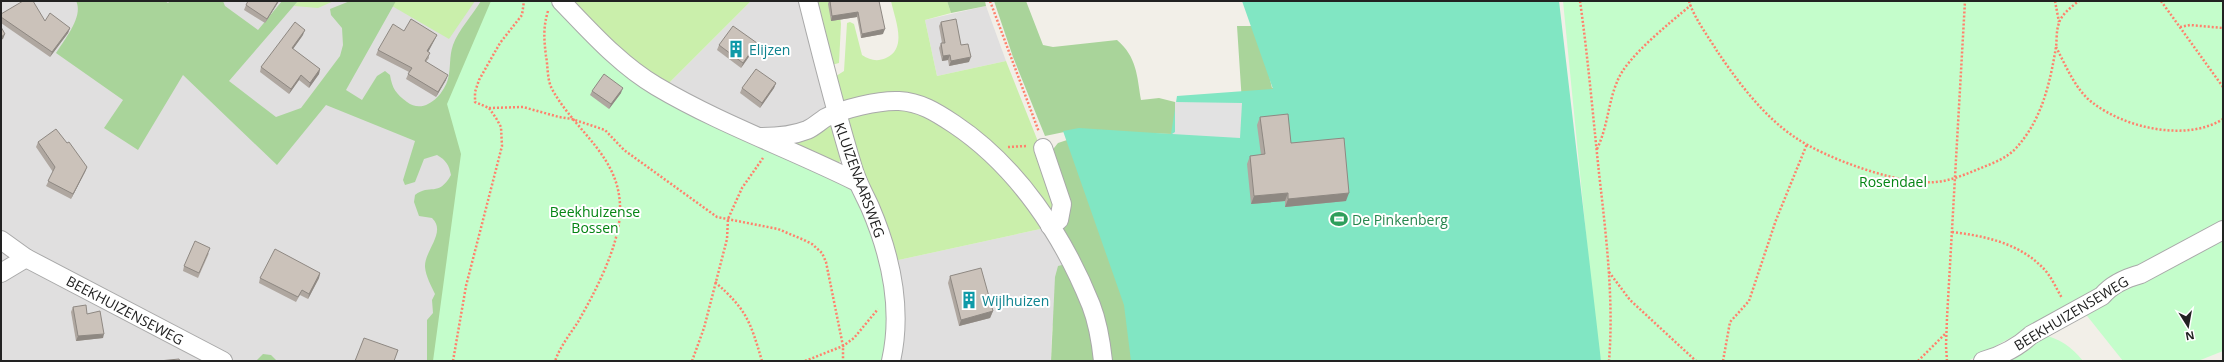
<svg xmlns="http://www.w3.org/2000/svg" width="2224" height="362" font-family="'Open Sans',sans-serif">
  <style>
    .residential { fill: #e0dfdf }
    .grass { fill: #caefab }
    .forest { fill: #a9d49a }
    .park { fill: #c4fdcb }
    .pitch { fill: #81e6c3 }
    .parking { fill: #e2e2e2 }
    .lines { fill: none; stroke-linecap: round; stroke-linejoin: round }
    .minor-casing { stroke: #a9a9a9; stroke-width: 20 }
    .path { stroke: #ff816c; stroke-width: 2.5; stroke-dasharray: 2 2; stroke-linecap: butt }
    .minor { stroke: #fff; stroke-width: 18 }
    .wall { fill: #afa7a0 }
    .shaded-wall { fill: #8e8882 }
    .building { fill: #cbc2ba; stroke: #8e8882 }
    .labels { text-anchor: middle; dominant-baseline: central; stroke-width: 4; stroke-linejoin: round; paint-order: stroke }
    .culture-label { font-size: 14px; fill: #0d838f; stroke: #fff; text-anchor: start }
    .street-label { font-size: 14px; fill: #222; stroke: #fff }
    .park-label { font-size: 14px; fill: #058514; stroke: #fff }
    .leisure-label { font-size: 14px; fill: #27864d; stroke: #fff; text-anchor: start }
  </style>
  <rect width="100%" height="100%" fill="#f2efe8"/>
  <!-- residential -->
  <g class="residential">
    <path d="M 1,1 L 491,1 L 460,154 L 432,361 L 1,361 Z"/>
    <path d="M 751,1 L 803,1 L 827,105 L 825,110 L 807,125 L 758,130 L 666,86 Z"/>
    <path d="M 986,6 L 1006,61 L 937,76 L 925,20 Z"/>
    <path d="M 1045,228 L 1066,264 L 1052,329 L 1051,361 L 896,361 L 894,261 Z"/>
  </g>
  <!-- grass -->
  <g class="grass">
    <path d="M 298,1 L 334,1 L 318,8 L 294,6 Z"/>
    <path d="M 396,1 L 475,1 L 449,39 L 392,6 Z"/>
    <path d="M 568,1 L 751,1 L 666,86 L 639,68 Z"/>
    <path d="M 814,1 L 838,1 L 841,24 L 839,63 L 828,66 Z"/>
    <path d="M 891,1 L 947,1 L 951,13 L 925,20 L 937,76 L 1006,61 L 1037,139 L 1057,206 L 1054,218 L 936,106 L 842,106 L 833,78 L 844,71 L 847,23 L 850,22 L 854,24 L 862,55 C 870,60 877,62 886,58 C 908,48 895,20 891,1 Z"/>
    <path d="M 875,108 L 915,108 L 995,162 L 1045,228 L 894,261 L 845,121 L 852,114 Z"/>
    <path d="M 833,124 L 842,160 L 836,164 L 783,141 Z"/>
  </g>
  <!-- forest -->
  <g class="forest">
    <path d="M 76,1 L 165,1 L 168,3 L 170,1 L 223,1 L 225,6 L 258,30 L 282,1 L 298,1 L 229,81 L 276,117 L 301,108 L 340,56 L 343,45 L 342,28 L 331,15 L 330,9 L 350,1 L 396,1 L 346,90 L 362,100 L 377,76 L 385,71 L 390,75 C 392,88 396,94 407,102 C 424,115 443,96 448,79 C 451,68 449,56 453,45 C 458,31 473,14 481,1 L 522,1 L 451,361 L 427,361 L 427,320 L 433,313 L 432,300 L 435,294 C 431,285 426,277 425,267 C 424,251 447,232 432,218 L 419,216 L 414,202 L 415,195 C 430,183 438,198 451,175 C 449,165 446,160 437,155 L 424,159 L 415,182 L 405,185 L 403,180 L 415,141 L 326,105 L 277,165 L 183,75 L 138,150 L 104,128 L 123,100 L 56,53 C 64,40 84,16 76,1 Z"/>
    <path d="M 947,1 L 985,1 L 986,6 L 951,13 Z"/>
    <path d="M 994,1 L 1026,1 L 1043,45 L 1053,47 L 1117,40 C 1137,57 1137,76 1141,100 L 1159,98 L 1175,102 L 1175,132 L 1172,134 L 1069,131 L 1045,136 L 1013,57 Z"/>
    <path d="M 1237,26 L 1258,26 L 1272,88 L 1331,78 L 1242,103 Z"/>
    <path d="M 1070,139 L 1144,361 L 1107,361 L 1058,228 L 1050,153 L 1058,143 Z"/>
    <path d="M 1066,264 L 1087,306 L 1098,361 L 1051,361 L 1055,277 L 1058,266 Z"/>
    <path d="M 263,354 L 271,355 L 277,361 L 256,361 Z"/>
  </g>
  <!-- park -->
  <g class="park">
    <path d="M 491,1 L 553,1 L 600,47 L 830,174 L 855,192 L 865,210 L 888,285 L 886,361 L 433,361 L 461,154 L 447,104 Z"/>
    <path d="M 1563,1 L 2223,1 L 2223,222 L 1968,361 L 1601,361 L 1596,336 Z"/>
    <path d="M 2223,236 L 2223,351 L 2198,361 L 2123,361 L 2084,312 Z"/>
    <path d="M 2041,334 C 2060,339 2071,346 2083,361 L 1992,361 Z"/>
  </g>
  <!-- pitch -->
  <path class="pitch" d="M 1242,1 L 1559,1 L 1601,361 L 1131,361 L 1124,305 L 1063,131 L 1079,128 L 1171,134 L 1177,96 L 1273,89 Z"/>
  <!-- parking -->
  <path class="parking" d="M 1175,102 L 1242,103 L 1240,138 L 1172,134 L 1175,132 Z"/>
  <g class="lines">
    <!-- minor casing -->
    <g class="minor-casing">
      <g id="minor">
        <path d="M 561,1 C 590,31 620,65 656,86 C 720,124 791,149 857,182"/>
        <path d="M 808,1 C 822,57 836,113 853,168 C 857,182 864,194 870,207 C 891,256 903,308 891,361"/>
        <path d="M 760,137 C 776,137 792,136 807,130 C 814,127 819,122 825,118 C 842,109 879,100 899,101 C 920,102 936,112 954,124 C 1017,166 1063,235 1091,305 C 1098,323 1101,342 1103,361"/>
        <path d="M 1043,148 L 1062,204 L 1059,220 L 1050,226"/>
        <path d="M 1,240 L 26,258 L 223,361"/>
        <path d="M 1,273 L 26,258"/>
        <path d="M 1983,361 C 2000,356 2018,347 2031,335 L 2102,296 C 2112,284 2126,278 2141,274 L 2223,230"/>
      </g>
    </g>
    <!-- path -->
    <g class="path">
      <path d="M 990,1 L 1039,132"/>
      <path d="M 1580,1 C 1588,58 1593,116 1599,173 C 1606,235 1614,299 1609,361"/>
      <path d="M 1689,1 C 1694,18 1708,36 1717,51 C 1738,82 1764,117 1796,138 C 1826,158 1887,180 1923,182 C 1942,184 1959,177 1976,170 C 1990,164 2007,159 2017,147 C 2042,119 2050,83 2056,47 C 2057,40 2056,31 2059,23 C 2061,15 2072,6 2079,1"/>
      <path d="M 2055,1 L 2059,22"/>
      <path d="M 2161,1 L 2223,87"/>
      <path d="M 548,11 C 543,27 544,40 546,56 C 548,66 547,80 552,89 C 576,133 622,157 620,212 C 619,247 595,292 578,322 C 570,334 560,347 555,361"/>
      <path d="M 2180,27 L 2190,25 L 2223,28"/>
      <path d="M 2056,47 C 2066,66 2076,91 2093,103 C 2125,128 2187,142 2223,119"/>
      <path d="M 489,108 L 523,107 L 559,117 L 572,119 L 605,130 L 624,150 L 717,217 L 778,229 L 804,240 L 812,244 L 822,253 L 826,262 L 843,346 L 843,361"/>
      <path d="M 1008,147 L 1027,146"/>
      <path d="M 1597,149 C 1608,126 1608,103 1617,82 C 1626,57 1670,23 1691,5"/>
      <path d="M 1952,232 C 1985,236 2018,243 2042,267 C 2050,274 2056,288 2062,298"/>
      <path d="M 1609,272 L 1630,300 L 1696,361"/>
      <path d="M 715,282 C 747,310 750,321 762,361"/>
      <path d="M 453,361 L 466,286 L 502,146 L 501,127 L 496,118 L 489,108 L 475,102 L 475,92 L 479,80 L 500,43 L 522,15 L 524,1"/>
      <path d="M 692,361 L 704,328 L 727,239 L 728,219 L 742,188 L 763,158"/>
      <path d="M 805,361 L 843,346 L 854,338 L 878,309"/>
      <path d="M 1723,361 L 1730,322 L 1749,301 L 1776,220 L 1807,144"/>
      <path d="M 1918,361 L 1946,333"/>
      <path d="M 1947,361 L 1946,346 L 1947,318 L 1965,1"/>
    </g>
    <!-- minor -->
    <use href="#minor" class="minor"/>
  </g>
  <!-- wall -->
  <g class="wall">
    <path d="M 279,1 L 265,23 L 244,10 L 246,5 Z"/>
    <path d="M 829,1 L 879,1 L 883,34 L 861,38 L 857,17 L 831,21 L 828,4 Z"/>
    <path d="M 1,14 L 45,21 L 70,28 L 68,33 L 50,57 L 1,23 Z"/>
    <path d="M 941,22 L 961,45 L 969,62 L 949,66 L 948,60 L 942,61 L 939,48 L 941,43 L 942,43 L 939,26 Z"/>
    <path d="M 404,31 L 437,35 L 435,39 L 428,52 L 429,58 L 426,62 L 446,80 L 436,97 L 406,79 L 409,72 L 376,55 L 378,50 Z"/>
    <path d="M 303,35 L 293,49 L 320,69 L 319,74 L 309,88 L 299,80 L 289,94 L 260,72 L 261,67 Z"/>
    <path d="M 719,45 L 755,48 L 741,68 L 717,50 Z"/>
    <path d="M 776,83 L 774,88 L 760,108 L 740,93 L 742,88 Z"/>
    <path d="M 592,91 L 621,93 L 609,109 L 590,95 Z"/>
    <path d="M 1260,117 L 1291,143 L 1346,201 L 1285,207 L 1285,201 L 1251,204 L 1247,164 L 1250,156 L 1261,155 L 1257,125 Z"/>
    <path d="M 38,142 L 87,167 L 85,172 L 71,199 L 46,186 L 53,172 L 36,147 Z"/>
    <path d="M 209,253 L 198,278 L 183,271 L 184,266 Z"/>
    <path d="M 320,273 L 319,278 L 308,299 L 300,295 L 296,302 L 259,283 L 260,278 Z"/>
    <path d="M 950,276 L 993,311 L 990,318 L 959,326 L 948,283 Z"/>
    <path d="M 73,307 L 87,314 L 103,338 L 76,341 L 71,312 Z"/>
  </g>
  <!-- shaded-wall -->
  <g class="shaded-wall">
    <path d="M 278,1 L 279,1 L 265,23 L 267,19 Z"/>
    <path d="M 858,12 L 857,17 L 831,21 L 832,16 Z"/>
    <path d="M 70,28 L 68,33 L 50,57 L 52,52 Z"/>
    <path d="M 885,29 L 883,34 L 861,38 L 862,34 Z"/>
    <path d="M 305,30 L 303,35 L 290,53 L 292,48 Z"/>
    <path d="M 5,34 L 3,39 L 1,40 L 1,37 Z"/>
    <path d="M 437,35 L 435,39 L 426,56 L 427,51 Z"/>
    <path d="M 757,43 L 755,48 L 741,68 L 743,63 Z"/>
    <path d="M 950,55 L 948,60 L 942,61 L 943,56 Z"/>
    <path d="M 971,57 L 969,62 L 949,66 L 951,61 Z"/>
    <path d="M 320,69 L 319,74 L 309,88 L 310,83 Z"/>
    <path d="M 301,75 L 299,80 L 289,94 L 291,89 Z"/>
    <path d="M 448,75 L 446,80 L 436,97 L 438,92 Z"/>
    <path d="M 776,83 L 774,88 L 760,108 L 762,103 Z"/>
    <path d="M 623,88 L 621,93 L 609,109 L 611,104 Z"/>
    <path d="M 87,167 L 85,172 L 71,199 L 73,194 Z"/>
    <path d="M 1288,193 L 1285,201 L 1251,204 L 1254,196 Z"/>
    <path d="M 1349,193 L 1346,201 L 1285,207 L 1288,199 Z"/>
    <path d="M 320,273 L 319,278 L 308,299 L 309,294 Z"/>
    <path d="M 993,311 L 990,318 L 959,326 L 961,320 Z"/>
    <path d="M 104,334 L 103,338 L 76,341 L 78,336 Z"/>
  </g>
  <!-- building -->
  <g class="building">
    <path d="M 23,1 L 33,1 L 45,21 L 50,13 L 70,28 L 52,52 L 1,17 L 1,14 Z"/>
    <path d="M 248,1 L 278,1 L 267,19 L 246,5 Z"/>
    <path d="M 830,1 L 879,1 L 885,29 L 862,34 L 858,12 L 832,16 Z"/>
    <path d="M 411,19 L 437,35 L 427,51 L 430,53 L 425,61 L 448,75 L 438,92 L 408,74 L 412,68 L 378,50 L 393,24 L 404,31 Z"/>
    <path d="M 956,19 L 961,45 L 968,44 L 971,57 L 951,61 L 950,55 L 943,56 L 941,43 L 945,43 L 941,22 Z"/>
    <path d="M 295,22 L 305,30 L 292,48 L 320,69 L 310,83 L 301,75 L 291,89 L 261,67 Z"/>
    <path d="M 733,26 L 757,43 L 743,63 L 719,45 Z"/>
    <path d="M 1,27 L 5,34 L 1,37 Z"/>
    <path d="M 756,69 L 776,83 L 762,103 L 742,88 Z"/>
    <path d="M 604,74 L 623,88 L 611,104 L 592,91 Z"/>
    <path d="M 1288,114 L 1291,143 L 1344,138 L 1349,193 L 1288,199 L 1288,193 L 1254,196 L 1250,156 L 1265,154 L 1260,117 Z"/>
    <path d="M 56,129 L 67,143 L 69,142 L 87,167 L 73,194 L 48,181 L 55,167 L 38,142 Z"/>
    <path d="M 195,241 L 210,248 L 199,273 L 184,266 Z"/>
    <path d="M 275,249 L 320,273 L 309,294 L 302,290 L 298,297 L 260,278 Z"/>
    <path d="M 981,268 L 993,311 L 961,320 L 950,276 Z"/>
    <path d="M 86,305 L 87,314 L 100,311 L 104,334 L 78,336 L 73,307 Z"/>
    <path d="M 364,338 L 398,350 L 394,361 L 355,361 Z"/>
    <path d="M 179,359 L 180,361 L 159,361 Z"/>
  </g>
  <!-- icons -->
  <defs>
    <g id="building-bare" transform="scale(1.38)"><path d="M-4-6H4V6H1V3H-1V6H-4ZM-2.5-4.3h1.7v1.8h-1.7ZM.8-4.3h1.7v1.8H.8ZM-2.5-1h1.7V.8h-1.7ZM.8-1h1.7V.8H.8Z" fill="#0f9aa8" stroke="#fff" stroke-width="2.5" paint-order="stroke"/></g>
    <g id="stadium-bare" transform="scale(1.38)"><path d="M0-5a6.5 5 0 1 0 0 10a6.5 5 0 1 0 0-10ZM-3.5-1.8h7v3.6h-7Z" fill="#2e9e5b" stroke="#fff" stroke-width="2.5" paint-order="stroke"/></g>
  </defs>
  <g fill-rule="evenodd">
    <use href="#building-bare" x="736" y="49"/>
    <use href="#stadium-bare" x="1339" y="219"/>
    <use href="#building-bare" x="969" y="300"/>
  </g>
  <g class="labels">
    <!-- culture labels -->
    <g class="culture-label">
      <text x="749" y="49">Elijzen</text>
      <text x="982" y="300">Wijlhuizen</text>
    </g>
    <!-- street labels -->
    <g class="street-label">
      <text transform="translate(860 180) rotate(70)">KLUIZENAARSWEG</text>
      <text transform="translate(125 310) rotate(28)">BEEKHUIZENSEWEG</text>
      <text transform="translate(2071 313) rotate(-31)">BEEKHUIZENSEWEG</text>
    </g>
    <!-- park labels -->
    <g class="park-label">
      <text x="1893" y="181">Rosendael</text>
      <text x="595" y="211">Beekhuizense<tspan x="595" dy="16">Bossen</tspan></text>
    </g>
    <!-- leisure labels -->
    <g class="leisure-label">
      <text x="1352" y="219">De Pinkenberg</text>
    </g>
  </g>
  <!-- border -->
  <rect width="2224" height="362" fill="none" stroke="#222222" stroke-width="4"/>
  <!-- north arrow -->
  <g transform="translate(2188 326) rotate(169)" stroke="#ffffff" stroke-width="3" paint-order="stroke">
  <path d="M0-3L7 15L0 10L-7 15Z" fill="#222222"/>
  <text y="-6" font-size="11" font-weight="bold" text-anchor="middle" fill="#222222">N</text>
  </g>
</svg>
